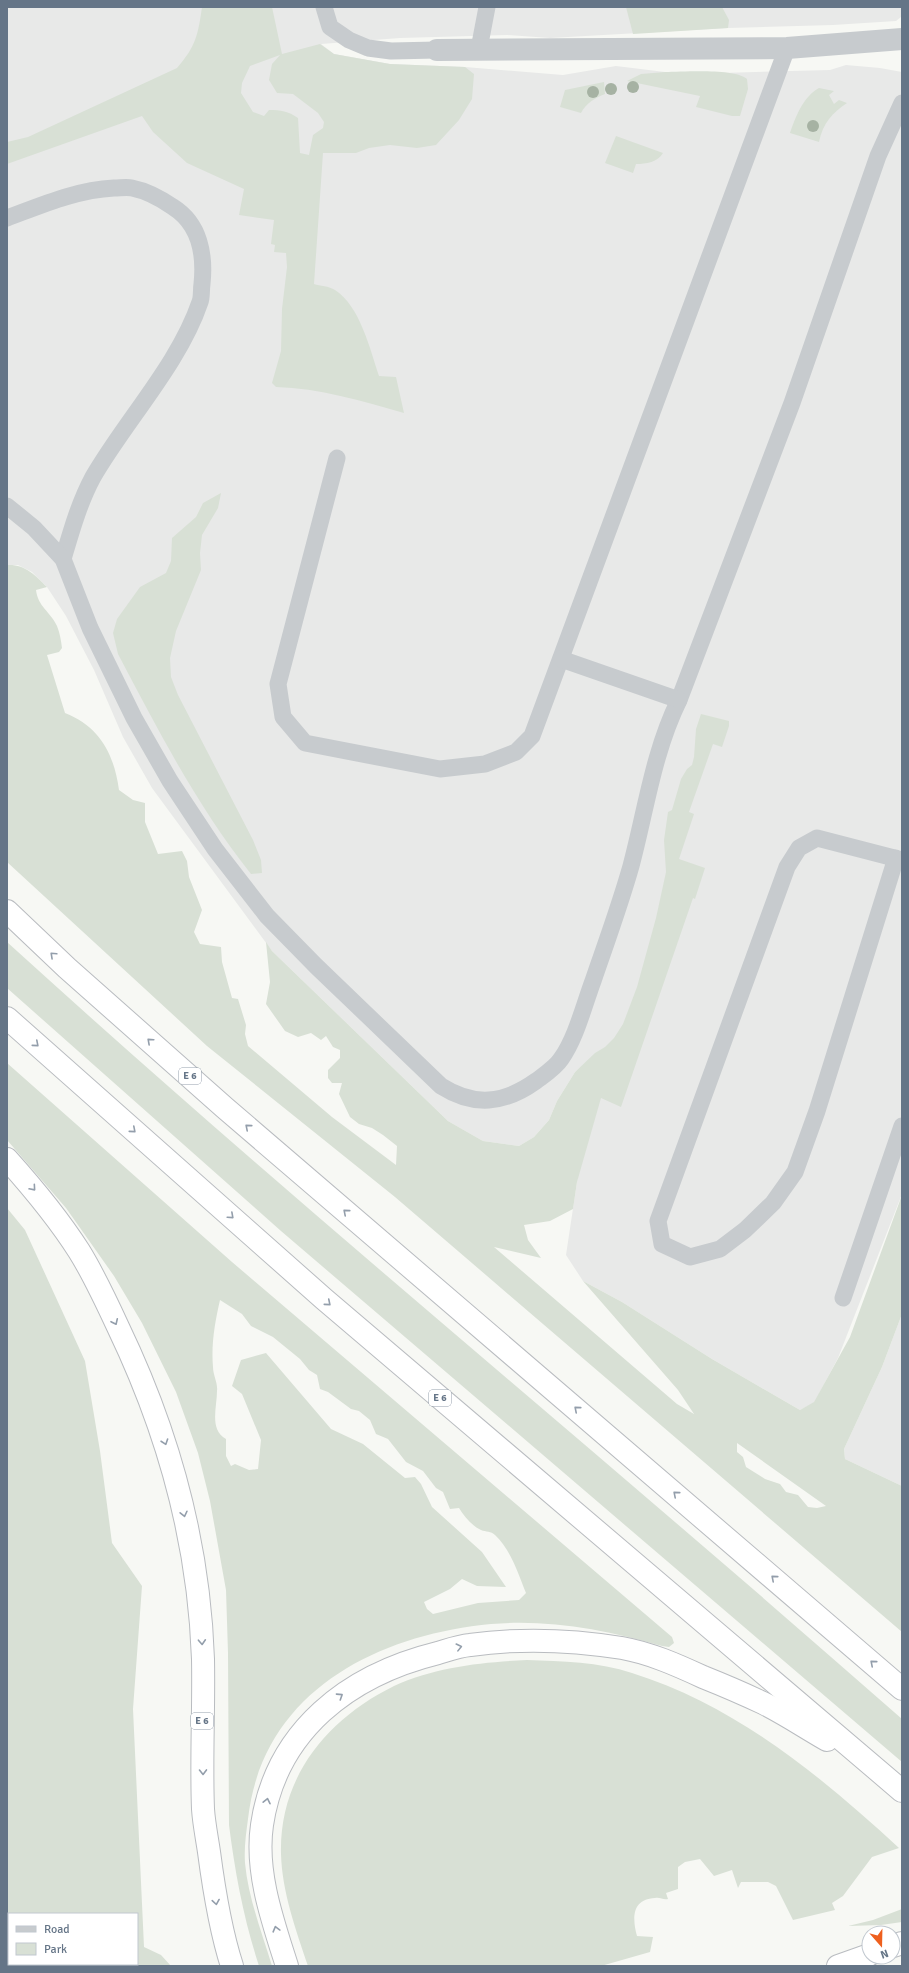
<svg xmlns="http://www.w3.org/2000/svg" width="909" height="1973" font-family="Signika,sans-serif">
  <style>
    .built { fill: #e8e9e8 }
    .green { fill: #d8e0d5; fill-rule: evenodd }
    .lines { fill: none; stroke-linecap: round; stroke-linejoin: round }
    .trunk-casing { stroke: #b9bcc0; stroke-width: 24 }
    .motorway-casing { stroke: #b9bcc0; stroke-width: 24 }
    .service { stroke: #c7cbce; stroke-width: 17 }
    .minor { stroke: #c7cbce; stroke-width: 22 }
    .trunk { stroke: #fff; stroke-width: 22 }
    .motorway { stroke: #fff; stroke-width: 22 }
    .tree { fill: #a6b2a3 }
    .oneway { stroke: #939eab }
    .labels { text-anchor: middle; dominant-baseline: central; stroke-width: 4; stroke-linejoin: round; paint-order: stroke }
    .shield { fill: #fff; stroke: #939eab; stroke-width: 1 }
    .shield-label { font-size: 10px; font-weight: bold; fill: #657587 }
  </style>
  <rect width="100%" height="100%" fill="#f7f8f4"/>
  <!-- built -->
  <g class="built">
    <path d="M 7,7 L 902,7 L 901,17 L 896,21 L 833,25 L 728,28 L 550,38 L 507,35 L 400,38 L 321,44 L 334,54 L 390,64 L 465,67 L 563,75 L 616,66 L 665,72 L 721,73 L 830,70 L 846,65 L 880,68 L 902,72 L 902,1194 L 838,1358 L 814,1403 L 800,1410 L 712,1359 L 622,1302 L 583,1281 L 566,1255 L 577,1182 L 591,1058 L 575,1072 L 557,1101 L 549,1120 L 534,1137 L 519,1146 L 483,1141 L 448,1121 L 272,951 L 152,788 L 123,737 L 94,670 L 66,616 L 47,587 L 32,572 L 18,565 L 7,565 Z"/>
    <path d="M 902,1314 L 902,1486 L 845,1459 L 844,1449 L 882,1367 Z"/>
  </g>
  <!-- green -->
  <g class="green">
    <path d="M 202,7 L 272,7 L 282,54 L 320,44 L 334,54 L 390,64 L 465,67 L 474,74 L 472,99 L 459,120 L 436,145 L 417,148 L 390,145 L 369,148 L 356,153 L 323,153 L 314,284 C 320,286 329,286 335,290 C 360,306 370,349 379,376 L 396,377 L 404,413 C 362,401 319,388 276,387 L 272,383 L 281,351 L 282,309 L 287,267 L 286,253 L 274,252 L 275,245 L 271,244 L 274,220 L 239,215 L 244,189 L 187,163 L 153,132 L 142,116 L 7,164 L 7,142 L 28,137 L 177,68 C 196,46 198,35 202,7 ZM 280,55 L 272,64 L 269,80 L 277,93 L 293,94 L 318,113 L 324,122 L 323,128 L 313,135 L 309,155 L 300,153 L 298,118 C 288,111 281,110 269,110 L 264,116 L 253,112 L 241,93 L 242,83 L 250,66 Z"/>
    <path d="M 626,7 L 722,7 L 729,20 L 728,28 L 633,34 Z"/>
    <path d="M 665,72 C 684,72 734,68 747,79 L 748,89 L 740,116 L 732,116 L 696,107 L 700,96 L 627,81 L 641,74 Z"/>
    <path d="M 604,82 L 605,94 C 595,98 586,103 581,113 L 560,107 L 565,90 Z"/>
    <path d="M 819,88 L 834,91 L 829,95 L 834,104 L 839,100 L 847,103 C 832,113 823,123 819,142 L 790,133 C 796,116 803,97 819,88 Z"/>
    <path d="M 616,136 L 663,153 C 658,162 646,164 636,164 L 633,173 L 605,163 Z"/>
    <path d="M 221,493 L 218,508 L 202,535 L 200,553 L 201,570 L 176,631 L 170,658 L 171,677 L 178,695 L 253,840 L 261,860 L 262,873 L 251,874 C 197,806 158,730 118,654 L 113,633 L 117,619 L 140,587 L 166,573 L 171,561 L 172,538 L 196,517 L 203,503 Z"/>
    <path d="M 7,565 C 25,564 35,575 47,587 L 36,590 C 38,607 50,611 57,626 C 60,633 61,641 62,648 L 59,652 L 47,655 L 65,713 C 100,727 114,754 119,790 L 133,800 L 145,803 L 145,822 L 158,854 L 182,851 L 187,861 L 189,877 L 202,910 L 194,932 L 200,944 L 221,947 L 222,962 L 232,998 L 238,999 L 246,1025 L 245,1034 L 248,1046 L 332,1117 L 396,1165 L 397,1146 L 383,1135 L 372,1128 L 359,1124 L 350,1117 L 339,1094 L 342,1083 L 332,1083 L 328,1078 L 328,1070 L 340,1058 L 340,1050 L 333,1047 L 326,1036 L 321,1040 L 311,1033 L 298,1037 L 285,1031 L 266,1004 L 270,982 L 266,942 L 272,951 L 448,1121 L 483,1141 L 519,1146 L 534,1137 L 549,1120 L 557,1101 L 575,1072 L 595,1053 L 605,1047 L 614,1038 L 623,1024 L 637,987 L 656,918 L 666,872 L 664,840 L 668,812 L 672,810 L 681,779 L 687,769 L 692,765 L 694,757 L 696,729 L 701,714 L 729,721 L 729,726 L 722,747 L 713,744 L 689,812 L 694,814 L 679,859 L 705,868 L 695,899 L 693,898 L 621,1107 L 601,1098 L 577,1182 L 573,1209 L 550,1221 L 524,1225 L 528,1240 L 541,1258 L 494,1247 L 677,1404 L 694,1414 L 678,1390 L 583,1281 L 622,1302 L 712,1359 L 800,1410 L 814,1402 L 850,1337 L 902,1195 L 902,1314 L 882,1367 L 844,1449 L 845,1459 L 902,1486 L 902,1632 L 395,1197 L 207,1046 L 7,862 ZM 737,1443 L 826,1506 L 817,1508 L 808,1507 L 798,1495 L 786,1492 L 780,1484 L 765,1479 L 746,1467 L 743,1457 L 737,1452 Z"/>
    <path d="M 7,942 C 299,1208 606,1458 902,1719 L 902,1762 L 281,1231 L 7,988 Z"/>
    <path d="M 7,1063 L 232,1262 L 672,1637 L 674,1643 L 669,1647 L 662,1646 C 607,1630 548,1619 491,1624 C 375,1635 262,1693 248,1819 C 246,1834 244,1848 245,1863 C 248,1897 262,1933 272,1966 L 259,1966 C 244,1920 235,1873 229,1825 L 228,1653 L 226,1590 L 210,1501 L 198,1453 L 176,1392 L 142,1323 L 114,1276 L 66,1208 L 7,1140 ZM 220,1300 L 242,1314 L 251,1326 L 273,1337 L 300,1359 L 309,1370 L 317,1375 L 320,1389 L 328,1392 L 351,1409 L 359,1411 L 370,1420 L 376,1434 L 388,1439 L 406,1462 L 423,1471 L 436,1488 L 443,1492 L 450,1509 L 459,1508 C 464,1516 472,1526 481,1530 C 486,1532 491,1531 495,1535 C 511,1550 518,1573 526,1593 L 519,1600 L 478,1603 L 433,1614 L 427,1609 L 424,1602 L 450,1589 L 462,1579 L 477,1586 L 506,1587 L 482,1552 L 432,1507 L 421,1484 L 415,1477 L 405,1478 L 363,1444 L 331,1429 L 266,1353 L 241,1360 L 232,1386 L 242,1394 L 261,1440 L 258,1469 L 249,1470 L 235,1464 L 231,1466 L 226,1456 L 226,1439 C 209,1430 217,1407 217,1391 C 218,1383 213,1375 213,1367 C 211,1344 215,1322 220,1300 Z"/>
    <path d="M 7,1208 L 25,1230 L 85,1361 L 100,1451 L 112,1543 L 142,1586 L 133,1709 L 144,1947 L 161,1955 L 171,1966 L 7,1966 ZM 9,1914 L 137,1914 L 137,1964 L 9,1964 Z"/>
    <path d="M 527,1660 C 562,1661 599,1662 632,1673 C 735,1705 821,1776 899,1848 L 872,1857 L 843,1896 L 832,1903 L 835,1910 L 793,1920 L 776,1886 L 768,1882 L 741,1882 L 738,1888 L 732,1870 L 714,1876 L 700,1859 L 685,1862 L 678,1867 L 678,1889 L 666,1893 L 668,1899 C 663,1900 660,1897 655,1898 C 632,1899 632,1918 637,1936 L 653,1937 L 650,1952 L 601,1966 L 308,1966 C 296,1930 282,1892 281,1854 C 279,1777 327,1719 394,1686 C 435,1667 483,1662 527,1660 Z"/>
    <path d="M 902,1909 L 902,1922 L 881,1925 L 848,1926 L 873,1920 Z"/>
  </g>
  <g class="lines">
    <!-- trunk casing -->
    <g class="trunk-casing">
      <g id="trunk">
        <path d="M 893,1946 L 902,1943"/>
        <path d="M 838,1966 L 869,1955"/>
      </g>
    </g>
    <!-- motorway casing -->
    <g class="motorway-casing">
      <g id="motorway">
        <path d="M 7,911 L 67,968 L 225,1108 L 902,1689"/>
        <path d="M 7,1018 L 324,1299 L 902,1791"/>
        <path d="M 7,1159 C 33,1188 58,1218 79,1251 C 94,1275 106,1301 118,1327 C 169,1433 199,1541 203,1659 C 204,1709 201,1759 203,1809 C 204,1824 207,1838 209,1852 C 214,1890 220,1929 232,1966"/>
        <path d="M 287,1966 C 273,1922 255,1872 262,1825 C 276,1730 349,1675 438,1653 C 448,1650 459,1646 470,1645 C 520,1638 572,1640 622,1648 C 650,1653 677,1665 703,1677 C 723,1685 744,1694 763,1703 C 785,1714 806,1728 827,1740"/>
      </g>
    </g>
    <!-- service -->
    <g class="service">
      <path d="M 324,7 L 330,27 L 349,40 L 368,48 L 391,51 L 437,50"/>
      <path d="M 479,49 L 487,7"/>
      <path d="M 7,218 C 42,205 76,190 114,188 C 120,188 127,187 132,188 C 147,191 160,198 173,207 C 200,224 205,255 202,284 C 201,290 202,297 200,302 C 179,364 126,420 93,477 C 79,503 71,532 63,559"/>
      <path d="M 337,458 L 278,684 L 283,717 L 305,743 L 440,769 L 485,764 L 516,752 L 532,736 L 787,48"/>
      <path d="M 7,506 L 34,528 L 63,559 L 90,628 L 134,718 L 170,781 L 215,849 L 267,916 L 316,966 L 441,1086 C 474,1107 504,1104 536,1081 C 544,1075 555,1068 561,1059 C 576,1038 584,1005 593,981 C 606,943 620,905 631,866 C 646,810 653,753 679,700 L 792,403 L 878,156 L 902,103"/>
      <path d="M 561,659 L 679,700"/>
      <path d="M 896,858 L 817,1111 L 795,1172 L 773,1203 L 745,1230 L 720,1249 L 690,1257 L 662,1244 L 658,1221 L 787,867 L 799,848 L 817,838 L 902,860"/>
      <path d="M 843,1298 L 902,1126"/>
    </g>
    <!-- minor -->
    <path class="minor" d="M 437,50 L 787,48 L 902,39"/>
    <!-- trunk -->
    <use href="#trunk" class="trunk"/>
    <!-- motorway -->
    <use href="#motorway" class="motorway"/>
  </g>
  <!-- trees -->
  <g class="tree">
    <circle cx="633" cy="87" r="6"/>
    <circle cx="611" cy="89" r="6"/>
    <circle cx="593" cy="92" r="6"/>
    <circle cx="813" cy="126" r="6"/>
  </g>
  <!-- one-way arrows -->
  <defs><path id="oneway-chevron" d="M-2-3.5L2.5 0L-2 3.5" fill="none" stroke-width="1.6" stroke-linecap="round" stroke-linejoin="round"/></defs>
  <g class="oneway">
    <use href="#oneway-chevron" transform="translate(53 955) rotate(-137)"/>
    <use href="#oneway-chevron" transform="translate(150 1041) rotate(-138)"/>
    <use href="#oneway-chevron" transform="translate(36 1044) rotate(41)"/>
    <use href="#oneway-chevron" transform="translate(248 1127) rotate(-139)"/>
    <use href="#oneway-chevron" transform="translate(133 1130) rotate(41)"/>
    <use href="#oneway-chevron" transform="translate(33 1188) rotate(49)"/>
    <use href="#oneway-chevron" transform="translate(346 1212) rotate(-139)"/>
    <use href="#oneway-chevron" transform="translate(231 1216) rotate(42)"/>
    <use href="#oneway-chevron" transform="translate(328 1303) rotate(40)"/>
    <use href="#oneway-chevron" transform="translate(115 1322) rotate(65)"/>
    <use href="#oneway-chevron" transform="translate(577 1409) rotate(-139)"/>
    <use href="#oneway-chevron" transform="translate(165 1442) rotate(71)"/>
    <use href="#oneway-chevron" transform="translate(676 1494) rotate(-139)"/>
    <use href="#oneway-chevron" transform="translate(184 1514) rotate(77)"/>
    <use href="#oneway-chevron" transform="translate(774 1578) rotate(-139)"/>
    <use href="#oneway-chevron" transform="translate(202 1642) rotate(87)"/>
    <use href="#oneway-chevron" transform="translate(459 1647) rotate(-14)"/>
    <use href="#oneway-chevron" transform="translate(873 1663) rotate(-139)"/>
    <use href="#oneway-chevron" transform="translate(340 1696) rotate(-33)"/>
    <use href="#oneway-chevron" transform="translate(203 1772) rotate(89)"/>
    <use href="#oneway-chevron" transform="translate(267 1801) rotate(-78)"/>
    <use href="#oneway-chevron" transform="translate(216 1902) rotate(81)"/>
    <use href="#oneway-chevron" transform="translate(276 1929) rotate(-105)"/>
  </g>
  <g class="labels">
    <!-- shield labels -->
    <g class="shield">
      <rect x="179" y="1068" width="22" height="16" rx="3"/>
      <rect x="429" y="1390" width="22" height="16" rx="3"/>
      <rect x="191" y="1713" width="22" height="16" rx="3"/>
    </g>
    <g class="shield-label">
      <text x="190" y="1076">E 6</text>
      <text x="440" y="1398">E 6</text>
      <text x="202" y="1721">E 6</text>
    </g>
  </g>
  <!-- border -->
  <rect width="909" height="1973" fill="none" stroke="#657587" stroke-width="16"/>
  <!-- legend -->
  <rect x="8" y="1913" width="130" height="52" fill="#ffffff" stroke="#c1c8cf"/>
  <rect x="16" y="1926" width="20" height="6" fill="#c7cbce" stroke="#c1c8cf"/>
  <text x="44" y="1933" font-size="12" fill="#657587">Road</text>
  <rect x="16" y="1943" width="20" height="12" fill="#d8e0d5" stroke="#c1c8cf"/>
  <text x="44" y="1953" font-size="12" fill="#657587">Park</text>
  <!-- north arrow -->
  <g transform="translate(881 1945) rotate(160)"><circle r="19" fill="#ffffff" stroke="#c1c8cf"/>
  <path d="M0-3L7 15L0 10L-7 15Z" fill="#ee601e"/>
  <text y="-6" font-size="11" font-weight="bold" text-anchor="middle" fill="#657587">N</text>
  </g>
</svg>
